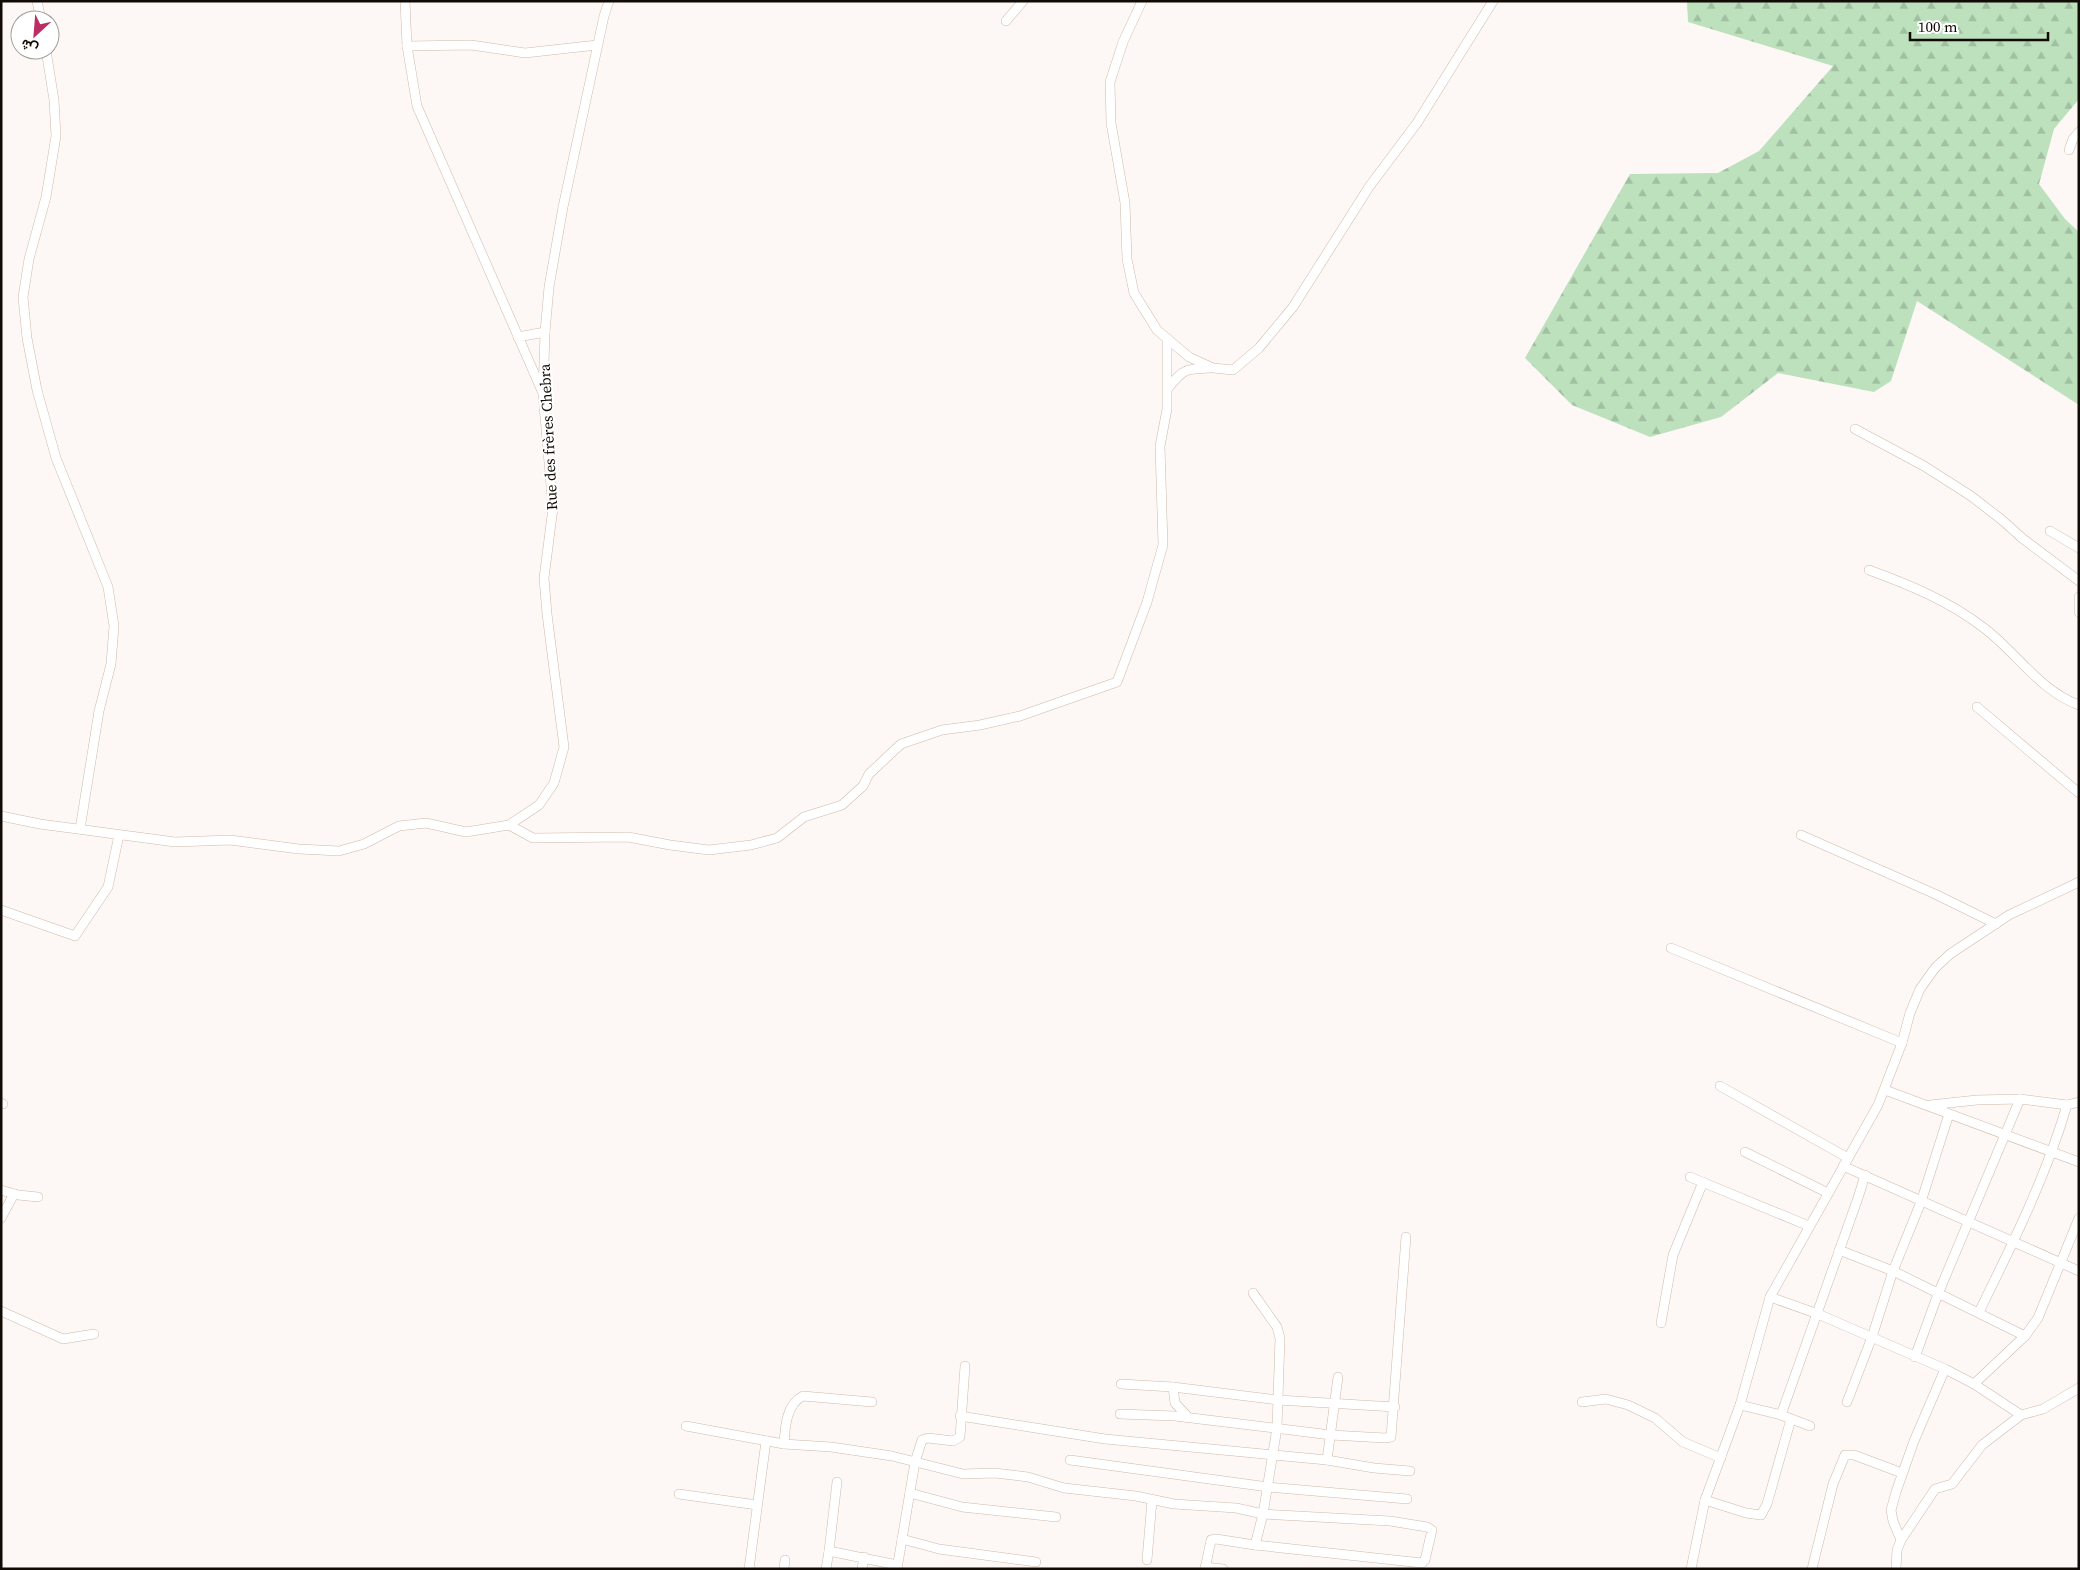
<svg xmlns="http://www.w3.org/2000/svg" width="2080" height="1570" font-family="'Source Serif 4',Vazirmatn,serif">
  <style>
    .forest { fill: url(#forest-firs) }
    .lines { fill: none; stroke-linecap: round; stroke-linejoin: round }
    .minor-casing { stroke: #cfb9a9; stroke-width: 10 }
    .minor { stroke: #fff; stroke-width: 9 }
    .labels { text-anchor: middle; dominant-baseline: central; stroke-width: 4.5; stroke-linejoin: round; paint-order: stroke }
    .street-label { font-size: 15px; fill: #110a05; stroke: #fff }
  </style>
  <defs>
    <pattern id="forest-firs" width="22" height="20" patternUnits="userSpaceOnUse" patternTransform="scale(1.25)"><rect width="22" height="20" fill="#bde1bd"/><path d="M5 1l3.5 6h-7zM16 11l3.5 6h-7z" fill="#a1c0a1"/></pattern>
  </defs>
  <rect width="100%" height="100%" fill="#fdf8f5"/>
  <!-- forest -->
  <path class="forest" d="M 1687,1 L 2079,1 L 2079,99 L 2054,129 L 2039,184 L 2065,219 L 2079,232 L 2079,405 L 1917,301 L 1891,381 L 1874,392 L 1778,373 L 1721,417 L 1650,437 L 1572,405 L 1525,358 L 1630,174 L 1718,173 L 1759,151 L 1833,66 L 1688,22 Z"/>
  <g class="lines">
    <!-- minor casing -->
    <g class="minor-casing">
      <g id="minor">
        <path d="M 37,1 L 41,20"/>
        <path d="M 405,1 L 407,46 L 417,106 L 542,391"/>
        <path d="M 1142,1 L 1123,42 L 1110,82 L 1111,123 L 1125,203 L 1127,259 L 1134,293 L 1157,330 L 1189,357 L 1213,368 L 1233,370 L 1259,348 L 1293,307 L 1369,187 L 1417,123 L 1493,1"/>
        <path d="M 1006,21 L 1023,1"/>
        <path d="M 407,46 L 471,45 L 525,53 L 597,45"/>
        <path d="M 46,50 L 54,100 L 56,136 L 46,197 L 29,259 L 23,297 L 27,338 L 37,390 L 56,458 L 108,587 L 114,626 L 111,664 L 99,711 L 80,829"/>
        <path d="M 2069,150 L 2073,139 L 2079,132"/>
        <path d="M 518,337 L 545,332"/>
        <path d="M 1168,388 C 1184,369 1184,369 1210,368"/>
        <path d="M 1855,429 L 1924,466 L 1971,496 L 2002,520 L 2022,538 L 2079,581"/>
        <path d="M 2050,531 L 2079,548"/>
        <path d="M 1869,570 C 1910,585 1949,601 1984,628 C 2016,652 2040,691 2079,705"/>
        <path d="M 2079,597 L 2079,612"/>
        <path d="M 1977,707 L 2079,793"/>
        <path d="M 1,816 L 40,824 L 175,842 L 230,840 L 299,849 L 339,851 L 364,844 L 399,826 L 426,823 L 466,832 L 509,825 L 533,838 L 628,837 L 670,845 L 709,850 L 751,845 L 777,838 L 804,817 L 842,805 L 863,786 L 869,774 L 901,744 L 942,730 L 980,725 L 1020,716 L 1117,682 L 1147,602 L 1163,545 L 1160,446 L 1167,409 L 1167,338"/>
        <path d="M 509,825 L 539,805 L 554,783 L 564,747 L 547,614 L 544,578 L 553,508 L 543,394 L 545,332 L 549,287 L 563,207 L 604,16 L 609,1"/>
        <path d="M 1801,835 L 1935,894 L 1996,924"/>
        <path d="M 1,910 L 75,936 L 108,887 L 119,835"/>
        <path d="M 1671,948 L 1902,1043"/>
        <path d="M 1720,1086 L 1848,1158"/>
        <path d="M 1885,1090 L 2079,1162"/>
        <path d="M 1,1103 L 3,1104"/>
        <path d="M 1930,1105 L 1977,1100 L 2020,1099 L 2067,1105"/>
        <path d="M 1745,1152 L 1828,1193"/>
        <path d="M 1843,1166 L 2079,1271"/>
        <path d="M 1690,1177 L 1809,1226"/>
        <path d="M 1,1190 L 18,1195 L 38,1197"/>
        <path d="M 1,1218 L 14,1194"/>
        <path d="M 1839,1250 L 1893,1271 L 2025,1336"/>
        <path d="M 1253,1293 L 1277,1327 L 1280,1338 L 1277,1428 L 1263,1514 L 1255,1545"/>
        <path d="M 1770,1297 L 1818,1314 L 1945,1369 L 1974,1384 L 2021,1415"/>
        <path d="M 1,1311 L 63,1339 L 94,1334"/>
        <path d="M 1979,1312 C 2012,1245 2046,1177 2067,1105 L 2079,1102"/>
        <path d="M 1661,1323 L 1673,1255 L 1703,1182"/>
        <path d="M 1915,1357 L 1938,1294 L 2020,1099"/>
        <path d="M 1121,1384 L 1173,1387 L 1278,1400 L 1395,1407"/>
        <path d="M 1974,1384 L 2025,1336 L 2038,1318 L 2079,1218"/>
        <path d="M 1173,1387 L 1175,1403 L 1188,1417"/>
        <path d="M 1582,1402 L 1606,1399 L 1628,1405 L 1655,1418 L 1683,1442 L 1721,1458"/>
        <path d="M 1847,1402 L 1872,1337 L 1893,1271 L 1921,1202 L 1949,1114"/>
        <path d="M 1740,1405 L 1781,1415 L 1810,1426"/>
        <path d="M 1120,1414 L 1175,1416 L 1331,1435 L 1385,1438 L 1391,1437 L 1406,1237"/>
        <path d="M 1781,1415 L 1859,1195 L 1865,1175"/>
        <path d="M 960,1416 L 1105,1439 L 1327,1460 L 1374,1468 L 1410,1471"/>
        <path d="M 686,1426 L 784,1444 L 831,1447 L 892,1456 L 963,1474 L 995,1473 L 1028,1477 L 1064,1488 L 1136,1496 L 1174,1504 L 1236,1508 L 1263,1514 L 1390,1521 L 1427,1527 L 1432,1530 L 1425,1560 L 1422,1563 L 1255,1545 L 1216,1539 L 1211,1540 L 1205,1569"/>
        <path d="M 784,1444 C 785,1428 786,1404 803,1396 L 872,1402"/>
        <path d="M 1070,1460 L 1268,1487 L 1407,1499"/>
        <path d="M 1327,1460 L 1338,1377"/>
        <path d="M 910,1493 L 962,1507 L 1056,1517"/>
        <path d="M 679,1494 L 757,1505"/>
        <path d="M 1705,1500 L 1746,1513 L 1761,1515 L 1767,1504 L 1791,1419"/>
        <path d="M 902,1539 L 939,1549 L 1036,1562"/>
        <path d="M 1901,1540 L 1893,1521 L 1891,1510 L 1896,1492 L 1914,1441 L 1945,1369"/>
        <path d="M 829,1551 L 837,1482"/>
        <path d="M 1147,1560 L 1152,1500"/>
        <path d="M 1205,1567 L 1223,1569"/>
        <path d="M 749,1569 L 766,1441"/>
        <path d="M 784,1569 L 785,1560"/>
        <path d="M 826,1569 L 829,1551 L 897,1565"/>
        <path d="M 862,1569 L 864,1557"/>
        <path d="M 897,1569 L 915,1462 L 922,1440 L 928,1438 L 953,1441 L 960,1437 L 965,1366"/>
        <path d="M 1691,1569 L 1705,1500 L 1740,1405 L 1770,1297 L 1878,1105 L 1902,1043 L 1910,1013 L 1920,989 L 1935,968 L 1950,954 L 2009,915 L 2079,882"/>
        <path d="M 1812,1569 L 1833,1484 L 1845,1455 L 1854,1455 L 1902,1473"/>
        <path d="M 1896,1569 L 1897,1550 L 1901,1540 L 1935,1489 L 1952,1484 L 1982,1445 L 2021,1415 L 2043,1409 L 2079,1388"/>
      </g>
    </g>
    <!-- minor -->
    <use href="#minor" class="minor"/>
  </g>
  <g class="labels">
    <!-- street labels -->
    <g class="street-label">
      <text transform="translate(548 437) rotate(-93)">Rue des frères Chebra</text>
    </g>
  </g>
  <!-- border -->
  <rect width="2080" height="1570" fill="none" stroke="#110a05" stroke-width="5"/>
  <!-- north arrow -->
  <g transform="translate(35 35) rotate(206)"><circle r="24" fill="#ffffff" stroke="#a09d9b"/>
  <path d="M0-4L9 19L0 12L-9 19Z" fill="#ba2e65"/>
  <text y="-8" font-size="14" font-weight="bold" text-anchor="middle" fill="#110a05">ش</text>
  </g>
  <!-- scale -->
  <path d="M1910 32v8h138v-8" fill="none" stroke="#110a05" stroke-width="2.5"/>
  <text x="1918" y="32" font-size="15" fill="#110a05" stroke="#ffffff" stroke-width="4" paint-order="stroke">100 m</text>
</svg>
